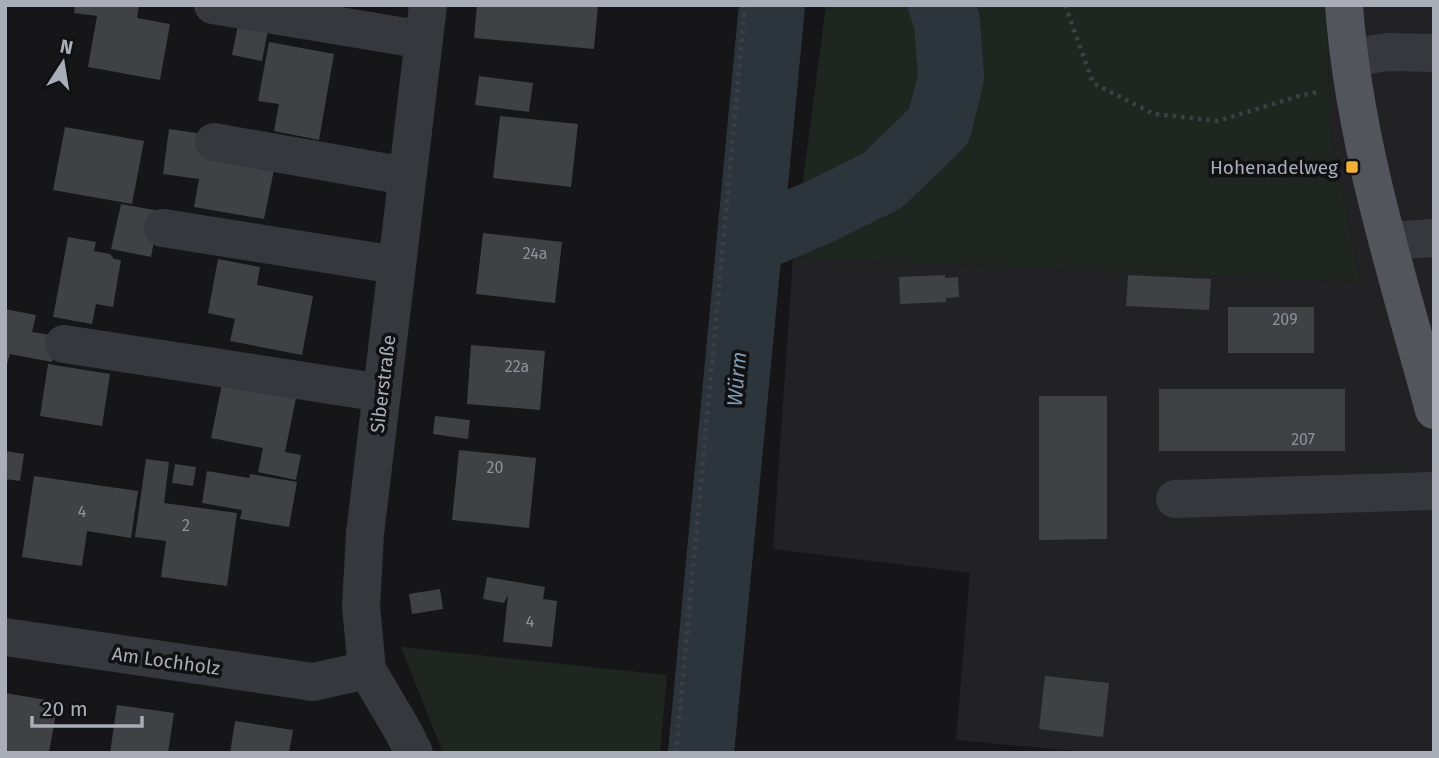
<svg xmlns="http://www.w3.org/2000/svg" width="1439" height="758" font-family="'Fira Sans',sans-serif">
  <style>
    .built { fill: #222225 }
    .green { fill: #1e261f }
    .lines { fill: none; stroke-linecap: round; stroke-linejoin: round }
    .river { stroke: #2c353c; stroke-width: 66 }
    .building { fill: #404145 }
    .path { stroke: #3d3f44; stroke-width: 4.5; stroke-dasharray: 3.5 5; stroke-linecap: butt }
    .minor { stroke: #37383d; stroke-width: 38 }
    .major { stroke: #53555c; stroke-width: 38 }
    .poi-dot { fill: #f2b134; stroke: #111113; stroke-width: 2.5 }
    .labels { text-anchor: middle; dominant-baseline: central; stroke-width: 7; stroke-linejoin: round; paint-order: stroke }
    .number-label { font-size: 16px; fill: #8e929b }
    .poi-label { font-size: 19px; fill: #a8adb8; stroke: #111113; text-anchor: end }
    .street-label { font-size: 19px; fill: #a8adb8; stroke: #111113 }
    .water-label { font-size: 21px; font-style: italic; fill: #7f9bb3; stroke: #111113 }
  </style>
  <rect width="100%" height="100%" fill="#161618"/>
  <!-- built -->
  <path class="built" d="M 1327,5 L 1434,5 L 1434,753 L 1098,753 L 956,740 L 970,573 L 773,549 L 793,257 L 1360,282 L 1330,130 Z"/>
  <!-- green -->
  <g class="green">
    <path d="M 826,5 L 1327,5 L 1330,130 L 1360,282 L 793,257 Z"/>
    <path d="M 401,647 L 667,675 L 660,753 L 443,753 Z"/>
  </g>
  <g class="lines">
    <!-- river -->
    <g class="river">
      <path d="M 751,241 L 819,212 L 882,181 L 939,126 L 951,77 L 947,21 L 941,5"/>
      <path d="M 701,753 L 772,5"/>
    </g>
  </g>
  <!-- building -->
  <g class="building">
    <path d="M 75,5 L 139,5 L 137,18 L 170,24 L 160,80 L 88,67 L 97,16 L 74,13 Z"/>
    <path d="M 477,5 L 598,5 L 594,49 L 474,38 Z"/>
    <path d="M 239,20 L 269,25 L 262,61 L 232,55 Z"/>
    <path d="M 269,42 L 334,54 L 319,140 L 274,131 L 279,104 L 258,101 Z"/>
    <path d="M 479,76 L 533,83 L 529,112 L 475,105 Z"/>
    <path d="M 500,116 L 578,124 L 571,187 L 493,178 Z"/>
    <path d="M 65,127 L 144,141 L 132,204 L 53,190 Z"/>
    <path d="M 169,129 L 210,135 L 275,165 L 264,219 L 194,207 L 199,179 L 163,174 Z"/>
    <path d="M 121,204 L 160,211 L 151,257 L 111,249 Z"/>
    <path d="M 483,233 L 562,242 L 555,303 L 476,294 Z"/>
    <path d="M 68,237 L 96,242 L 94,251 L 110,254 L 114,259 L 121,260 L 113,307 L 96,304 L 92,324 L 53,317 Z"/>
    <path d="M 218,259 L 260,267 L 257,285 L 313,296 L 302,355 L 230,341 L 235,319 L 208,313 Z"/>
    <path d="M 945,275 L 945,278 L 958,277 L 959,297 L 946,298 L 946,302 L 900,304 L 899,277 Z"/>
    <path d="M 1128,275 L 1211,279 L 1209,310 L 1126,306 Z"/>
    <rect x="1228" y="307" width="86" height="46"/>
    <path d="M 5,309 L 36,315 L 32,332 L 57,336 L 52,362 L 10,354 L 5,371 Z"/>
    <path d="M 471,345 L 545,351 L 540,410 L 467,404 Z"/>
    <path d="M 48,364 L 110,374 L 102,426 L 40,416 Z"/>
    <path d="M 224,374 L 298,388 L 285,452 L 301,455 L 296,480 L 258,472 L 263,448 L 211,438 Z"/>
    <rect x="1159" y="389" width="186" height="62"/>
    <path d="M 1039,396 L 1107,396 L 1107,539 L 1039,540 Z"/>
    <path d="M 435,416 L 470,420 L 468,439 L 433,434 Z"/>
    <path d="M 459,450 L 536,458 L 529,528 L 452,520 Z"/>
    <path d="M 5,451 L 24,454 L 20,481 L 5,479 Z"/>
    <path d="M 146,459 L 169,462 L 164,503 L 237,513 L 227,586 L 161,577 L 166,541 L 135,537 Z"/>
    <path d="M 175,464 L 196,467 L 193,486 L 172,483 Z"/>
    <path d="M 207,471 L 249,478 L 250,474 L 297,482 L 289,527 L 240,519 L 242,510 L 202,503 Z"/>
    <path d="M 34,476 L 138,491 L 131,538 L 87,531 L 82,566 L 22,557 Z"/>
    <path d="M 487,577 L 545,587 L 543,599 L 557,601 L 552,647 L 503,642 L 508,595 L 504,603 L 483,599 Z"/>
    <path d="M 440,589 L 443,609 L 412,614 L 409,594 Z"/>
    <path d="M 1045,676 L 1109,683 L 1103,737 L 1039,729 Z"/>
    <path d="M 5,693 L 58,702 L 49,753 L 5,753 Z"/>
    <path d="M 117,705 L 174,713 L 168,753 L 110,753 Z"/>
    <path d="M 235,721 L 293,730 L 289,753 L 230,753 Z"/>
  </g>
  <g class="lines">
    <!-- path -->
    <g class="path">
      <path d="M 1065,5 L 1093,83 L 1154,114 L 1218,121 L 1299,96 L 1318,92"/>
      <path d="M 676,753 L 745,5"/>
    </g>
    <!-- minor -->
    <g class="minor">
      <path d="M 213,5 L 424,40"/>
      <path d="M 1350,58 L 1388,52 L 1434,53"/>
      <path d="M 214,142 L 406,176"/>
      <path d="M 163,228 L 396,265"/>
      <path d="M 1388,241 L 1434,238"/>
      <path d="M 64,344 L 382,393"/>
      <path d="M 1175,499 L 1434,491"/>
      <path d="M 5,637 L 313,682 L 367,670"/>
      <path d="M 414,753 L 403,731 L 367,670 L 361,606 L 365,534 L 428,5"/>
    </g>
    <!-- major -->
    <path class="major" d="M 1344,5 C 1354,144 1398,277 1434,410"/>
  </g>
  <!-- markers -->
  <rect class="poi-dot" x="1345" y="160" width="14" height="14" rx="3.5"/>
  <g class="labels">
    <!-- number labels -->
    <g class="number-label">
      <text x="535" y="253">24a</text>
      <text x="1285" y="319">209</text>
      <text x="517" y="366">22a</text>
      <text x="1303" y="439">207</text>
      <text x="495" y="467">20</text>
      <text x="82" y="511">4</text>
      <text x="186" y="525">2</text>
      <text x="530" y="621">4</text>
    </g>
    <!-- poi labels -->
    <g class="poi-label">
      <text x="1338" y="167">Hohenadelweg</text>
    </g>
    <!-- street labels -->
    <g class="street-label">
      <text transform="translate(383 384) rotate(-83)">Siberstraße</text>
      <text transform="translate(166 661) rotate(8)">Am Lochholz</text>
    </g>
    <!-- water labels -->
    <g class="water-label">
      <text transform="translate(737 379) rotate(-85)">Würm</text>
    </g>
  </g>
  <!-- border -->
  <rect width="1439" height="758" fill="none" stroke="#a8adb8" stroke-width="14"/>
  <!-- north arrow -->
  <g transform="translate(63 63) rotate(12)" stroke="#111113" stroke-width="5" paint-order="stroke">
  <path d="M0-5L12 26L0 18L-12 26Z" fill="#a8adb8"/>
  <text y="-10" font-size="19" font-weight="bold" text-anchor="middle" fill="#a8adb8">N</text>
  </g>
  <!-- scale -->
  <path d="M32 716v10h110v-10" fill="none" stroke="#a8adb8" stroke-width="3.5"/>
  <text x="42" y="716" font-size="21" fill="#a8adb8" stroke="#111113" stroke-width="5" paint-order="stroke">20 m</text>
</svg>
